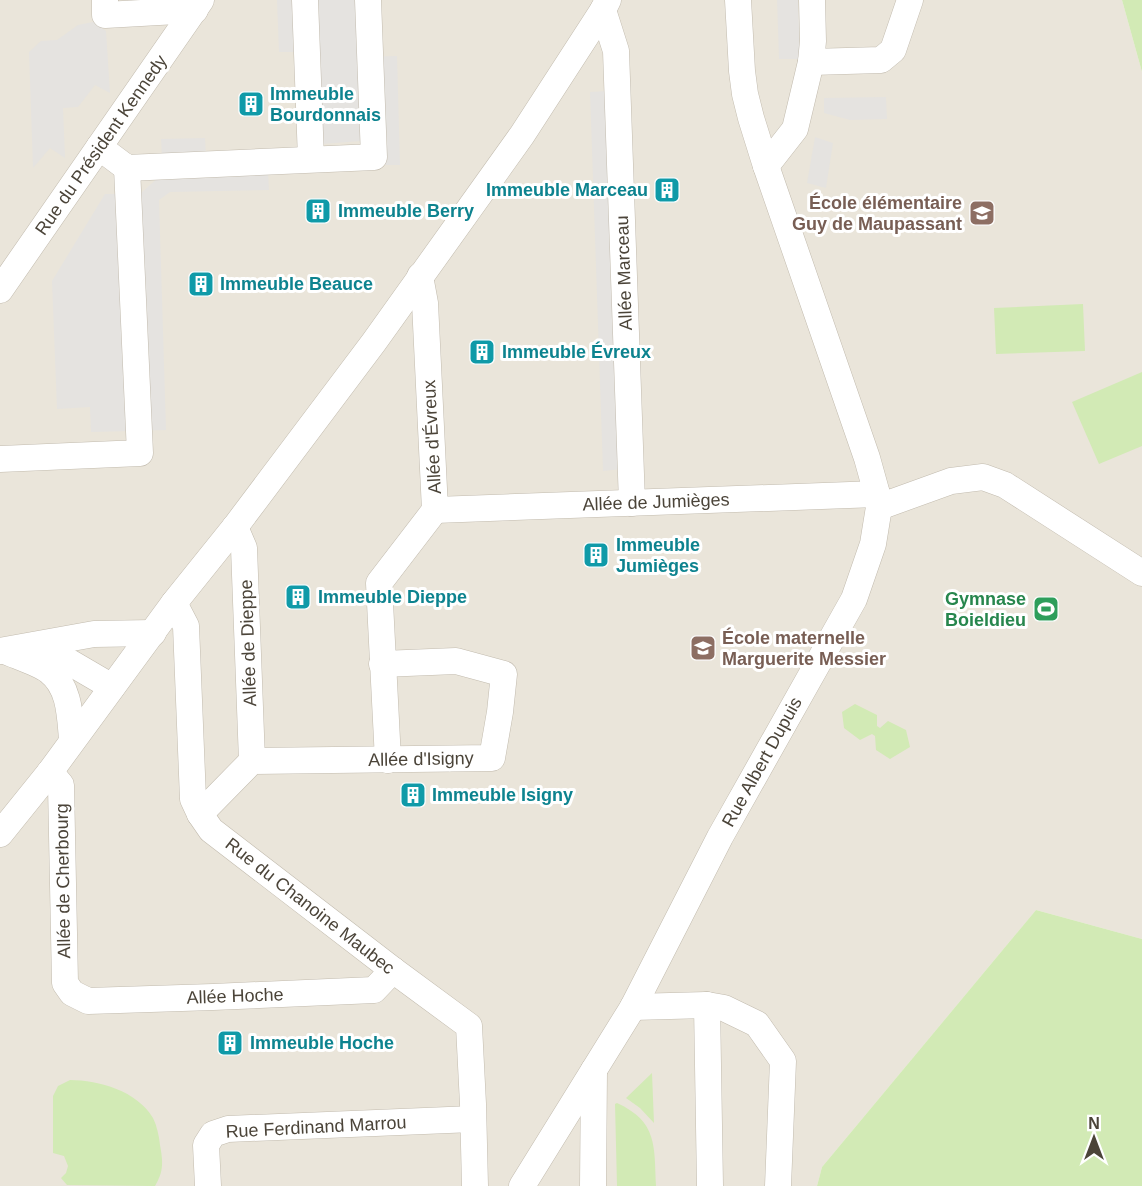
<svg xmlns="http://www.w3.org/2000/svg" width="1142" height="1186" font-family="Arial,sans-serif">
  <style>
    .residential { fill: #eae5da }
    .green { fill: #d2eab5 }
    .parking { fill: #e5e3e0 }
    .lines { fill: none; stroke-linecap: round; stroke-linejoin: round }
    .minor-casing { stroke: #c2bbae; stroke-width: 27 }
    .minor { stroke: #fff; stroke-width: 26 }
    .labels { text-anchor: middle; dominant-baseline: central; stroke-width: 6; stroke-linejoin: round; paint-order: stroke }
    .culture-label { font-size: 18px; font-weight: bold; fill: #0d838f; stroke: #fff; text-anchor: start }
    .street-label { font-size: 18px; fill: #4b4439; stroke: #fff }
    .education-label { font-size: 18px; font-weight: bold; fill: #785e54; stroke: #fff; text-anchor: end }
    .leisure-label { font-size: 18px; font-weight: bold; fill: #27864d; stroke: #fff; text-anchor: end }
  </style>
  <rect width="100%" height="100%" fill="#f6f3ec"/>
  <!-- residential -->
  <path class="residential" d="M 0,0 L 1122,0 L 1142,72 L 1142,939 L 1036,910 L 822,1167 L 817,1186 L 0,1186 Z"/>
  <!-- green -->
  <g class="green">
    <path d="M 1122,0 L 1142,0 L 1142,72 Z"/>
    <path d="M 1083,304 L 1085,351 L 996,354 L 994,308 Z"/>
    <path d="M 1142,372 L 1142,446 L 1099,464 L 1072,402 Z"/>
    <path d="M 855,704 L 877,715 L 877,726 L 880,728 L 888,721 L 906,730 L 910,747 L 890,759 L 876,750 L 875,736 L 872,734 L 860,740 L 844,728 L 842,712 Z"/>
    <path d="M 1036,910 L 1142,939 L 1142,1186 L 817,1186 L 822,1167 Z"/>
    <path d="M 652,1073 L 654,1123 L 640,1108 L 626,1098 Z"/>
    <path d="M 70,1080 C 99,1080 137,1091 153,1118 C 157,1126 159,1136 160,1145 C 163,1162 164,1171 155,1186 L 67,1185 L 61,1178 L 66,1173 L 68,1166 L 64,1156 L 53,1153 L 53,1096 L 58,1086 Z"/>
    <path d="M 617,1103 C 658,1122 654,1146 656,1186 L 617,1186 L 615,1104 Z"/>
  </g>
  <!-- parking -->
  <g class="parking">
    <path d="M 277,0 L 356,0 L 359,57 L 397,56 L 400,165 L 382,165 L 361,141 L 322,144 L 319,52 L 279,52 Z"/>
    <path d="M 777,0 L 798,0 L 800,59 L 779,59 Z"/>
    <path d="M 93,22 L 106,31 L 110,93 L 95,85 L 78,107 L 63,108 L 65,158 L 50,148 L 33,168 L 29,52 L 41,41 L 57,40 L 78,25 Z"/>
    <path d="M 607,91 L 622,469 L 603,471 L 590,92 Z"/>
    <path d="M 886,97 L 887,119 L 850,120 L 824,113 L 824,98 Z"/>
    <path d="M 815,137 L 833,143 L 826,188 L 807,183 Z"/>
    <path d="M 205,138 L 206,155 L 162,156 L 161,139 Z"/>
    <path d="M 268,171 L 269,190 L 170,192 L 159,200 L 166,430 L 91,432 L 90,407 L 57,409 L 52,281 L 105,194 L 140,194 L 161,175 Z"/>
  </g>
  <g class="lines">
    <!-- minor casing -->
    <g class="minor-casing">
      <g id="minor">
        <path d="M 105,0 L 105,15 L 195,10"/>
        <path d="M 305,0 L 311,159"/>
        <path d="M 603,10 L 616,51 L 632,503"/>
        <path d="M 811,62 L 881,60 L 893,50 L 910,0"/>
        <path d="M 99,147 L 127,168 L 374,157 L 368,0"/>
        <path d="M 766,166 L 795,129 L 811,62 L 813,41 L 812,0"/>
        <path d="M 0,290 L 201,0"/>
        <path d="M 0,459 L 140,453 L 127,168"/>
        <path d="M 879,507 L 951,481 L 983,477 L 1005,485 L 1142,573"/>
        <path d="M 435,510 L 877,494"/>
        <path d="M 235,527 L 244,548 L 252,761"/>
        <path d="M 174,603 L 186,626 L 193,799 L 200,814 L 211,830 L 393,970 L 469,1026 L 473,1104 L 475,1186"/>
        <path d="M 0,651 L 94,634 L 153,633"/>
        <path d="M 5,651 C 16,656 40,664 49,671 C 70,687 70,716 72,740"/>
        <path d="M 30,653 L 59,656 L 112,687"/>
        <path d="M 388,760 L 379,583 L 435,510 L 425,303 L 420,276"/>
        <path d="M 50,772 L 61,785 L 65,983 L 72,993 L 88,1001 L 213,997 L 374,990 L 393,970"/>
        <path d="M 200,814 L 252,761 L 492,758 L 500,712 L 504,674 L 456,661 L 382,664"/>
        <path d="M 0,834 L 50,772 L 174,603 L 235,527 L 374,342 L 522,135 L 603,10 L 608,0"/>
        <path d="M 707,1005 L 710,1186"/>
        <path d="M 633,1007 L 707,1005 L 724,1008 L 757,1024 L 783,1061 L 778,1186"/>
        <path d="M 208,1186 L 206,1145 L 213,1134 L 228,1129 L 473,1119"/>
        <path d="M 522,1186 L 633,1007 L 720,837 L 854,599 L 873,544 L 879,507 L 877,494 L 867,458 L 766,166 L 751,118 L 745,94 L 742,71 L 738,0"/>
        <path d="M 593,1186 L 594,1070"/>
      </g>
    </g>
    <!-- minor -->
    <use href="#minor" class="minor"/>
  </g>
  <!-- icons -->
  <defs>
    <g id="building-square" transform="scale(1.35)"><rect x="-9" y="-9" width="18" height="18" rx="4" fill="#0f9aa8" stroke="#fff"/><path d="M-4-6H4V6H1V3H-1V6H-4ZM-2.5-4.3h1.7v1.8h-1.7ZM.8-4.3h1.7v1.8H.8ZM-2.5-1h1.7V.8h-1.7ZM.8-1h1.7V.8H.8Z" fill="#fff"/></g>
    <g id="school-square" transform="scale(1.35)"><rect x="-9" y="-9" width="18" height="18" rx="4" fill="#8d6e63" stroke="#fff"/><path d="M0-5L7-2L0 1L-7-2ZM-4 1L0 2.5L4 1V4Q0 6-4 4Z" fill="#fff"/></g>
    <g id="stadium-square" transform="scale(1.35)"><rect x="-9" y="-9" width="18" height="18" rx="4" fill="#2e9e5b" stroke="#fff"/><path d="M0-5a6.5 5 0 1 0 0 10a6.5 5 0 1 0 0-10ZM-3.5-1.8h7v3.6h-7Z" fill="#fff"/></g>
  </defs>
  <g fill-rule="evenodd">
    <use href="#building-square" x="251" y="104"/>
    <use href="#building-square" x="667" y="190"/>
    <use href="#building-square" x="318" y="211"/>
    <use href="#school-square" x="982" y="213"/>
    <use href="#building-square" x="201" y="284"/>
    <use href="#building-square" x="482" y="352"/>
    <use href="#building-square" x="596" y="555"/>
    <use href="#building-square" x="298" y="597"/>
    <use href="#stadium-square" x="1046" y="609"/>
    <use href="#school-square" x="703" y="648"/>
    <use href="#building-square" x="413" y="795"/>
    <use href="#building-square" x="230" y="1043"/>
  </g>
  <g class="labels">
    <!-- culture labels -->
    <g class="culture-label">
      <text x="270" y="94">Immeuble<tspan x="270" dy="21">Bourdonnais</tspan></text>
      <text x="648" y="190" text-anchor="end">Immeuble Marceau</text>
      <text x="338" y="211">Immeuble Berry</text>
      <text x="220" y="284">Immeuble Beauce</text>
      <text x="502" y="352">Immeuble Évreux</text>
      <text x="616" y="545">Immeuble<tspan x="616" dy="21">Jumièges</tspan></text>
      <text x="318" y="597">Immeuble Dieppe</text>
      <text x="432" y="795">Immeuble Isigny</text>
      <text x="250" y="1043">Immeuble Hoche</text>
    </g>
    <!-- street labels -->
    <g class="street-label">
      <text transform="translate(101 145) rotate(-55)">Rue du Président Kennedy</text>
      <text transform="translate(624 273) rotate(-92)">Allée Marceau</text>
      <text transform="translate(432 437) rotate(-93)">Allée d'Évreux</text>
      <text transform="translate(656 502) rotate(-2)">Allée de Jumièges</text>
      <text transform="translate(248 643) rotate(-92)">Allée de Dieppe</text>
      <text transform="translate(421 759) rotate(-1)">Allée d'Isigny</text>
      <text transform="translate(762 762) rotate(-61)">Rue Albert Dupuis</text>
      <text transform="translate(63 881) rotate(-91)">Allée de Cherbourg</text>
      <text transform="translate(310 906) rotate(38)">Rue du Chanoine Maubec</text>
      <text transform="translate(235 996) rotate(-2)">Allée Hoche</text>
      <text transform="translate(316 1127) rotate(-3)">Rue Ferdinand Marrou</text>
    </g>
    <!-- education labels -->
    <g class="education-label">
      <text x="962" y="203">École élémentaire<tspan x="962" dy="21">Guy de Maupassant</tspan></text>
      <text x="722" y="638" text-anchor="start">École maternelle<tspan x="722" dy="21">Marguerite Messier</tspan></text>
    </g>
    <!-- leisure labels -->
    <g class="leisure-label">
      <text x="1026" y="599">Gymnase<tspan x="1026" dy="21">Boieldieu</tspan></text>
    </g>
  </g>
  <!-- north arrow -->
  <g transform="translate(1094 1138)" stroke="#ffffff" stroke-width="4.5" paint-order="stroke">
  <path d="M0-4.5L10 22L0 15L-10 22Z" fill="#4b4439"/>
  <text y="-9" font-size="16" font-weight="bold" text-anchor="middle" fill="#4b4439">N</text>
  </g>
</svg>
